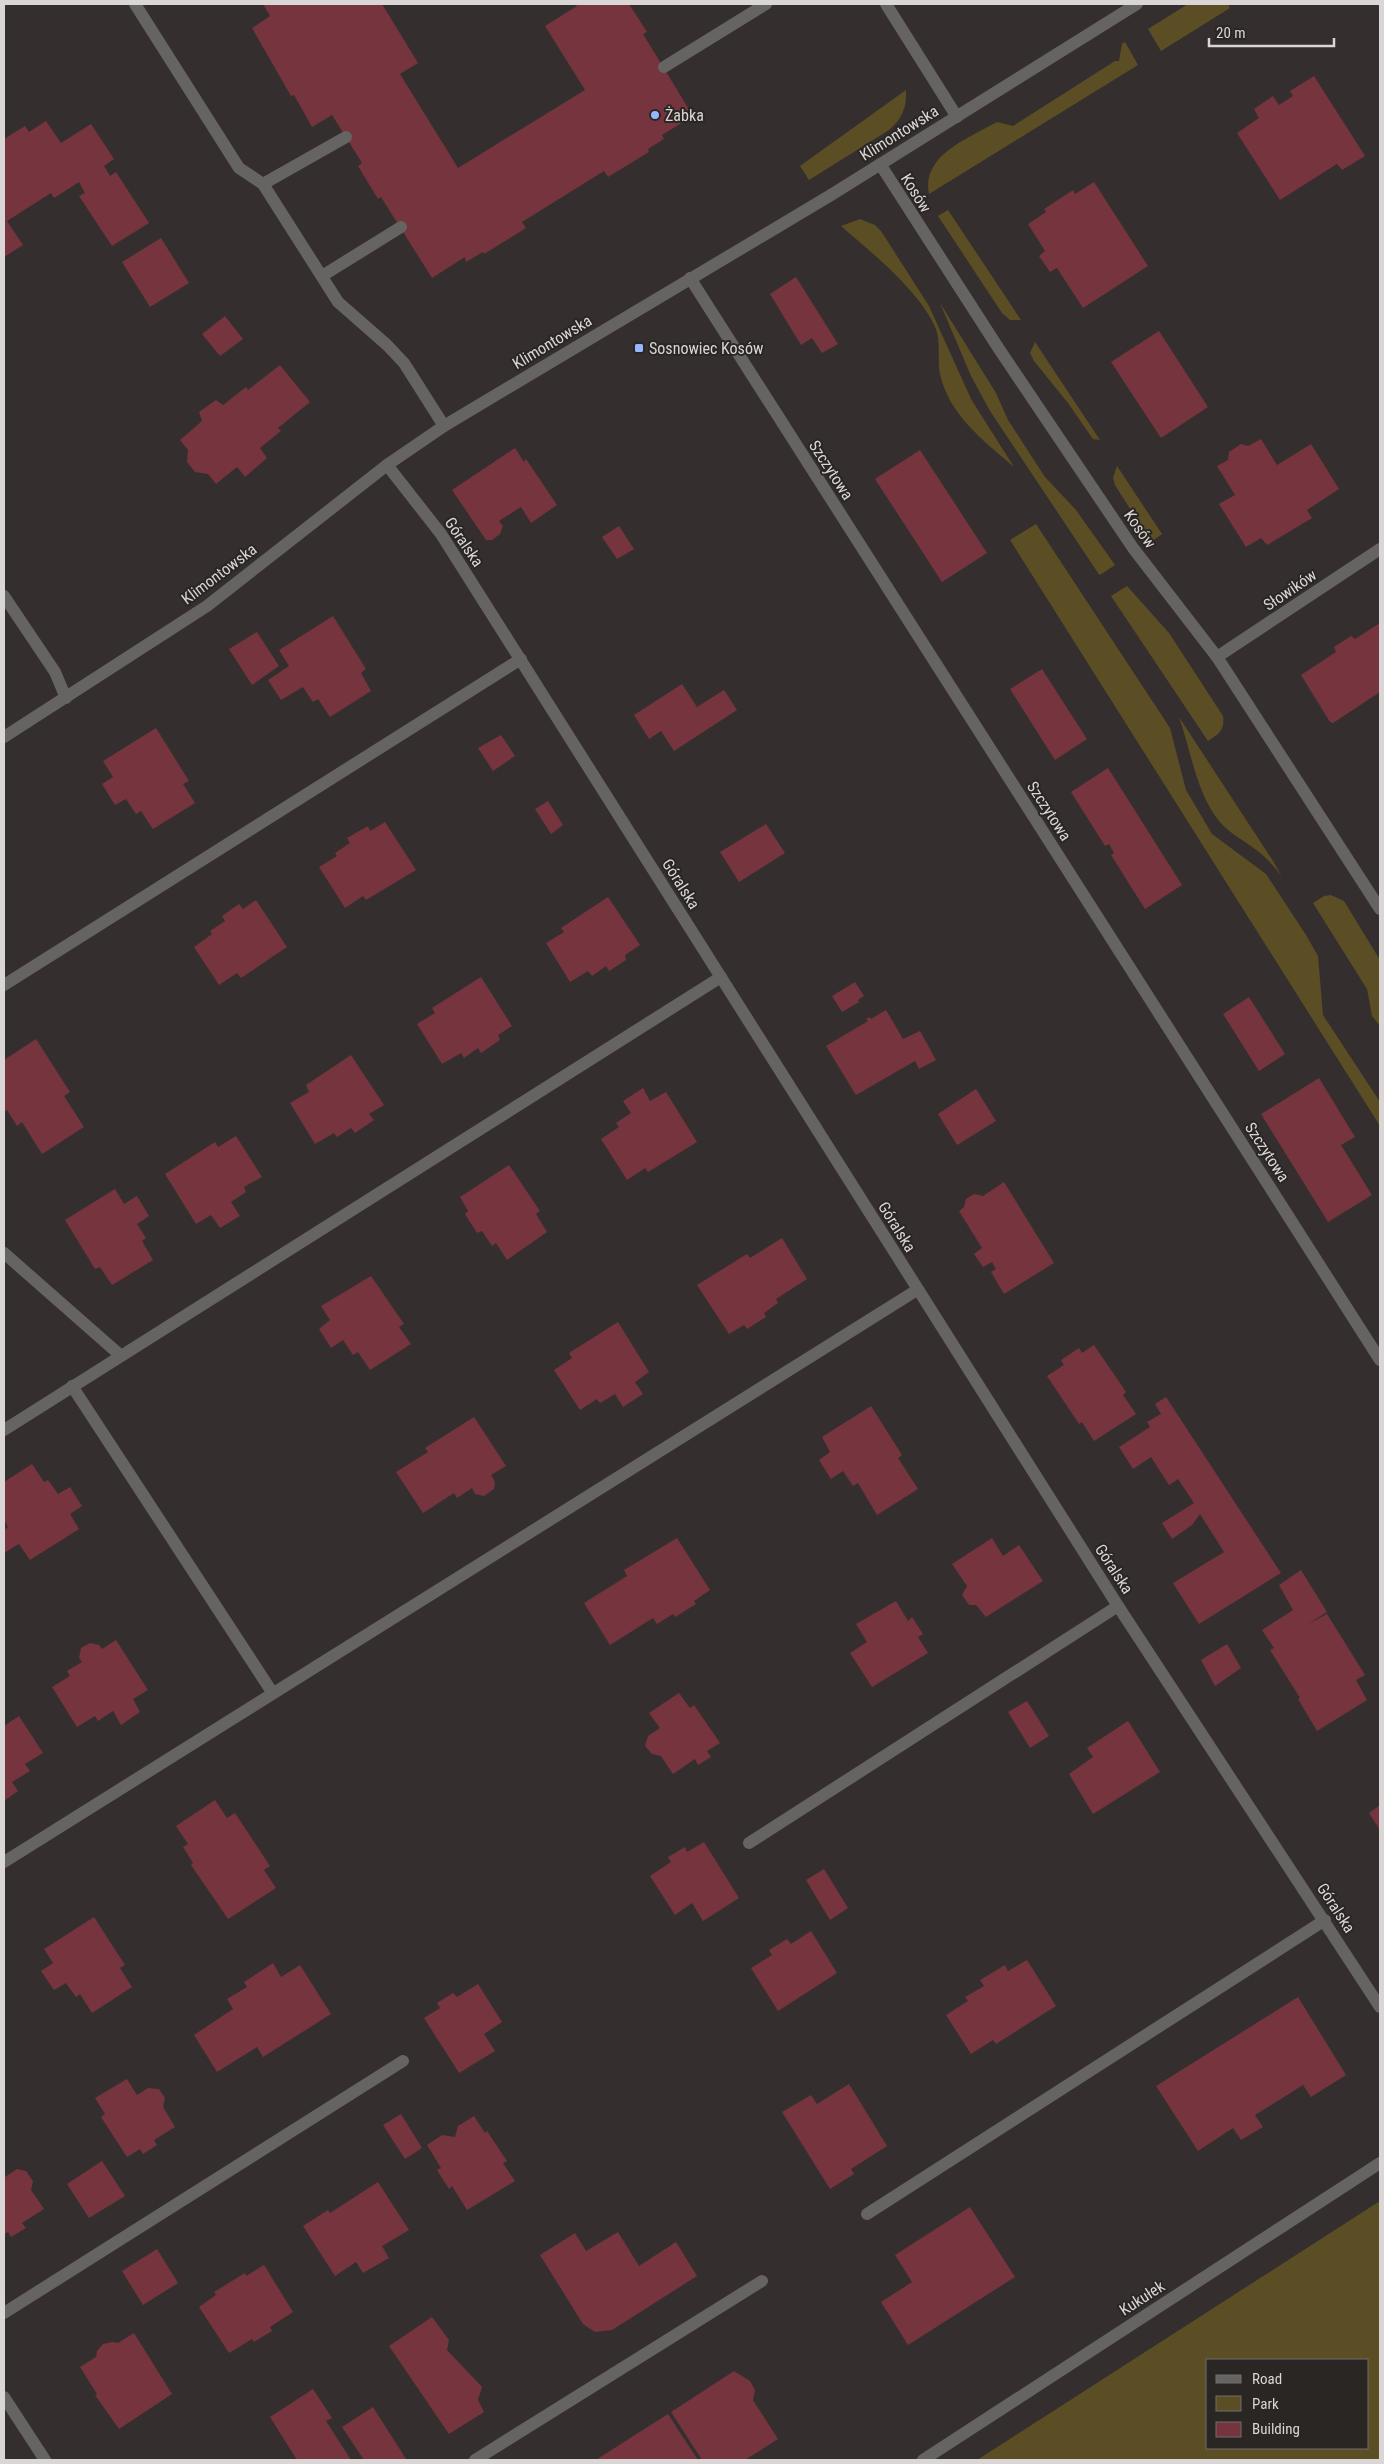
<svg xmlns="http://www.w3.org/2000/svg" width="1384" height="2464" font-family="'Roboto Condensed',sans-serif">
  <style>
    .green { fill: #5b4e24; fill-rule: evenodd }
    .building { fill: #75343e }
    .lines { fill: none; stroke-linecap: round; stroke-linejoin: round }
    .service { stroke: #666462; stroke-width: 12 }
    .minor { stroke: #666462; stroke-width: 12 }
    .poi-dot { fill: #96b6fd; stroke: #2a2624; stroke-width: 2 }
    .labels { text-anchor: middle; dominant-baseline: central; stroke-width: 4; stroke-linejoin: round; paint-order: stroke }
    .poi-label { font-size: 16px; fill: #d9d6d5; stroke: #2a2624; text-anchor: start }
    .street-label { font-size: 16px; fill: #d9d6d5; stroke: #2a2624 }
  </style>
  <rect width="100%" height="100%" fill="#342f2e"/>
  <!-- green -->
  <g class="green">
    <path d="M 1188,4 L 1228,4 L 1230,8 L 1161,51 L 1148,29 Z"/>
    <path d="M 1125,42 L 1138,65 L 929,194 C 921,155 969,138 997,122 L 1013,126 L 1016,124 L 1115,61 L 1119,61 L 1122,44 Z"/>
    <path d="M 906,90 C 907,107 902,119 889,130 L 809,180 L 800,166 Z"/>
    <path d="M 948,210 L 1021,320 L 1010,320 L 1002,313 L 938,216 Z"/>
    <path d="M 860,219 L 875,225 L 881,231 L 929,306 L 971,399 L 1014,467 C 984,441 949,415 940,374 C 937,360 941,343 936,329 C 920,291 872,253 841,226 Z"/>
    <path d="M 940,303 L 996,393 L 1008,420 L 1030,454 L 1045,477 L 1076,510 L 1115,565 L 1100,575 L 1098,573 L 990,411 L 971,376 Z"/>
    <path d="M 1035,342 L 1100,440 L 1093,439 L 1088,432 L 1068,403 L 1034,361 L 1030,353 Z"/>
    <path d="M 1117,466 L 1162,534 L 1151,542 L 1115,485 L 1113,478 Z"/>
    <path d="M 1036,524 L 1170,728 L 1186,790 L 1212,834 L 1266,874 L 1306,935 L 1318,956 L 1323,1015 L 1380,1102 L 1380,1126 L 1010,540 Z"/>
    <path d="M 1127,586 L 1169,633 L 1223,716 C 1225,730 1219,734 1208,741 L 1111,596 Z"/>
    <path d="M 1179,717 L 1273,861 L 1282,877 C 1274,866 1266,857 1255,849 C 1243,840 1229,833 1219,821 C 1196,792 1191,751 1179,717 Z"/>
    <path d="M 1331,895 L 1344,901 L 1380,960 L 1380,1026 L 1372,1016 L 1367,989 L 1313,903 L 1324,896 Z"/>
    <path d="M 1380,2201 L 1380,2460 L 977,2460 ZM 1208,2360 L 1368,2360 L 1368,2448 L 1208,2448 Z"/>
  </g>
  <!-- building -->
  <g class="building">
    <path d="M 263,4 L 382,4 L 418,63 L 400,74 L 458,168 L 585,90 L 545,26 L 577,6 L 575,4 L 629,4 L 647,32 L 643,34 L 693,116 L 662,135 L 664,139 L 648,149 L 649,152 L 608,177 L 604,171 L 522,222 L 526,228 L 484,254 L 483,252 L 466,262 L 465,257 L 432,278 L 381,197 L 378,199 L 358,166 L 362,163 L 332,115 L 312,127 L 294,95 L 291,96 L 252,28 L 270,16 Z"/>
    <path d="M 1314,76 L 1365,156 L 1342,170 L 1337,164 L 1280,200 L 1237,133 L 1259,118 L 1254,109 L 1273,96 L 1279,105 L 1293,96 L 1290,91 Z"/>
    <path d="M 46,121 L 61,143 L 91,124 L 114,159 L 104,166 L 110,176 L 116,172 L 149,223 L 112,246 L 79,196 L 85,193 L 79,182 L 54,198 L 51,193 L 7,221 L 23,245 L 4,257 L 4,139 L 25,126 L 29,132 Z"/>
    <path d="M 1094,182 L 1148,266 L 1083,308 L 1057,268 L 1050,272 L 1039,256 L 1045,251 L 1028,224 L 1046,212 L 1044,209 L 1073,190 L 1075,194 Z"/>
    <path d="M 161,238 L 189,283 L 150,307 L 122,262 Z"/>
    <path d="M 796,277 L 838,344 L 822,353 L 812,338 L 801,345 L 770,294 Z"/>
    <path d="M 225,316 L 243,339 L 220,356 L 202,334 Z"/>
    <path d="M 1159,331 L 1208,407 L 1161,438 L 1111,362 Z"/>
    <path d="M 280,365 L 310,402 L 278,428 L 281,431 L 260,448 L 267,458 L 245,477 L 237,467 L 216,484 L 208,474 L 195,472 L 187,462 L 188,450 L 180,440 L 202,421 L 199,412 L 216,400 L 223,405 L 246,387 L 248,390 Z"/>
    <path d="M 1261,439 L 1277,465 L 1311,444 L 1339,489 L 1307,510 L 1312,518 L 1267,545 L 1261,538 L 1246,547 L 1219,504 L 1235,495 L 1217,466 L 1228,460 L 1229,452 L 1241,444 L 1248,446 Z"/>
    <path d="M 515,448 L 524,462 L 526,459 L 557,505 L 531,523 L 521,507 L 499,521 L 503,526 L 500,534 L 492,540 L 486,540 L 452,490 Z"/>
    <path d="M 920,450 L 987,553 L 942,582 L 875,479 Z"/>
    <path d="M 619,526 L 634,549 L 617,559 L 602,537 Z"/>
    <path d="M 333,616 L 366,669 L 361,673 L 371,691 L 330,717 L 318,699 L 313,702 L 303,687 L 281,700 L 268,680 L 289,666 L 279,650 Z"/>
    <path d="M 1380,623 L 1380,692 L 1333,723 L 1330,722 L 1301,675 L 1336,652 L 1334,647 L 1351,636 L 1355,639 Z"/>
    <path d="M 257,632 L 279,666 L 252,685 L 229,649 Z"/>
    <path d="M 1042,669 L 1087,739 L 1055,760 L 1010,689 Z"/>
    <path d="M 682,684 L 697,707 L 724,690 L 737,710 L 674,751 L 661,731 L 649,739 L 634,715 Z"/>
    <path d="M 156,728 L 189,781 L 183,784 L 195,803 L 153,829 L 141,811 L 136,814 L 126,799 L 115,805 L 102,784 L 113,777 L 103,761 Z"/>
    <path d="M 501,735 L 515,756 L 493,771 L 478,748 Z"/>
    <path d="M 1108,768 L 1182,885 L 1145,909 L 1111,855 L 1114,853 L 1109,844 L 1105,846 L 1071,792 Z"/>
    <path d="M 548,801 L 563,825 L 551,834 L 535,809 Z"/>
    <path d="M 385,822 L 416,870 L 366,900 L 363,896 L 345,908 L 319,867 L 337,856 L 335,853 L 350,843 L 347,838 L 368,826 L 370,831 Z"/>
    <path d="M 766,824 L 785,853 L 739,882 L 720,852 Z"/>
    <path d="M 608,897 L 640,945 L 625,955 L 626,960 L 609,971 L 606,966 L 592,976 L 588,971 L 570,982 L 546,943 L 564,932 L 561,928 Z"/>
    <path d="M 256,900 L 287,947 L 241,978 L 237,973 L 219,985 L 194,947 L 212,934 L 210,931 L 225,921 L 222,916 L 239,904 L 243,909 Z"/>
    <path d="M 481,977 L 512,1026 L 498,1035 L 500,1040 L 481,1053 L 478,1048 L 464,1058 L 461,1053 L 442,1064 L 417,1024 L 435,1013 L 432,1008 Z"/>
    <path d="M 855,982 L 864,996 L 858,1000 L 859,1002 L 842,1012 L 832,996 Z"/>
    <path d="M 1249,997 L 1285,1054 L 1259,1071 L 1223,1014 Z"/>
    <path d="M 886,1010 L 903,1039 L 920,1031 L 936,1060 L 919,1069 L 915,1061 L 856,1095 L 826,1046 L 868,1021 L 866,1019 L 870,1017 L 871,1019 Z"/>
    <path d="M 36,1039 L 70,1092 L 64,1096 L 84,1127 L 42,1154 L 22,1122 L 17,1126 L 7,1110 L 4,1112 L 4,1060 Z"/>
    <path d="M 351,1055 L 384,1105 L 369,1114 L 374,1120 L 355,1133 L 351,1128 L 337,1137 L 334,1133 L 315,1144 L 290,1103 L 309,1092 L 306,1085 Z"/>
    <path d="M 1319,1078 L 1355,1137 L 1341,1145 L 1372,1195 L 1328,1222 L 1261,1114 Z"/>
    <path d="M 643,1088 L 650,1101 L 666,1092 L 697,1142 L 648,1172 L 645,1168 L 627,1180 L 601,1139 L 619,1127 L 616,1123 L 631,1113 L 623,1101 Z"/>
    <path d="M 976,1089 L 996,1121 L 957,1145 L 938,1114 Z"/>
    <path d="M 236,1136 L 262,1177 L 244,1187 L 246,1192 L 231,1202 L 240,1216 L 220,1228 L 211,1215 L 196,1224 L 165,1174 L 215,1142 L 218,1147 Z"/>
    <path d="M 509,1165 L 540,1211 L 536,1214 L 547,1232 L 507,1260 L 496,1243 L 492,1246 L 482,1231 L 477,1233 L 465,1214 L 468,1211 L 460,1197 Z"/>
    <path d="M 1004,1182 L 1054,1263 L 1004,1294 L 991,1272 L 996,1269 L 992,1262 L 983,1267 L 974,1254 L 982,1248 L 959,1211 L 964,1207 L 966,1199 L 974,1194 L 983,1196 Z"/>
    <path d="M 115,1189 L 124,1204 L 137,1196 L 149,1216 L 137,1224 L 146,1238 L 142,1241 L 153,1260 L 112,1285 L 100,1267 L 95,1269 L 65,1220 Z"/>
    <path d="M 782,1238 L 807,1279 L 776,1299 L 778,1303 L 764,1313 L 766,1317 L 747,1329 L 744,1325 L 729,1334 L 697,1285 L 747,1254 L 750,1258 Z"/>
    <path d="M 371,1276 L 404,1324 L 399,1327 L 411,1344 L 370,1370 L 358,1352 L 353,1355 L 343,1340 L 331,1348 L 319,1329 L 330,1320 L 321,1306 Z"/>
    <path d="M 618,1322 L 649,1372 L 635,1382 L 643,1394 L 623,1407 L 615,1394 L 600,1403 L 597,1399 L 580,1410 L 554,1370 L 572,1358 L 569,1353 Z"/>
    <path d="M 1094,1345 L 1126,1392 L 1123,1395 L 1136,1414 L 1094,1441 L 1082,1422 L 1079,1424 L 1047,1376 L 1064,1365 L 1061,1360 L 1079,1348 L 1082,1353 Z"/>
    <path d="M 1166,1397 L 1281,1573 L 1199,1624 L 1173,1583 L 1224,1552 L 1200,1514 L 1192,1525 L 1172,1539 L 1162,1523 L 1194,1503 L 1178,1479 L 1169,1485 L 1151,1457 L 1133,1469 L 1119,1447 L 1150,1427 L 1147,1422 L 1161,1414 L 1155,1404 Z"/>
    <path d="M 871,1406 L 902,1455 L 898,1458 L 918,1489 L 877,1515 L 858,1483 L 853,1486 L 843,1471 L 831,1479 L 819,1460 L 830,1452 L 822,1437 Z"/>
    <path d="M 474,1417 L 506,1466 L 491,1475 L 495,1482 L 494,1489 L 484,1496 L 475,1494 L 472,1488 L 457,1498 L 454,1493 L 423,1513 L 396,1472 L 428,1452 L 425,1448 Z"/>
    <path d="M 32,1464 L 44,1482 L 48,1480 L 58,1494 L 70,1487 L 82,1506 L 70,1514 L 79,1529 L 30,1560 L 19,1544 L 4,1553 L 4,1530 L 8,1527 L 4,1520 L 4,1482 Z"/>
    <path d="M 677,1538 L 710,1590 L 694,1601 L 696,1604 L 675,1617 L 673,1614 L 657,1624 L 653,1618 L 610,1645 L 584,1603 L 627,1576 L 624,1570 Z"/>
    <path d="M 992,1538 L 1003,1556 L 1019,1545 L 1043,1581 L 986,1617 L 976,1605 L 969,1605 L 962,1595 L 967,1586 L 952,1564 Z"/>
    <path d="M 1301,1570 L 1327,1612 L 1308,1624 L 1327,1614 L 1365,1675 L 1356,1680 L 1367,1700 L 1317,1731 L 1298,1699 L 1300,1698 L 1270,1650 L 1274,1648 L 1262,1630 L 1293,1610 L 1279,1585 Z"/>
    <path d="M 896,1601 L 908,1621 L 912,1617 L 923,1634 L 918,1637 L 928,1653 L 872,1687 L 850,1653 L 867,1642 L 856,1624 Z"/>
    <path d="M 116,1640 L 148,1690 L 133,1699 L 140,1712 L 121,1725 L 113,1711 L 98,1721 L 95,1716 L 77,1727 L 52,1687 L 70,1676 L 67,1671 L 82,1662 L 79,1658 L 81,1648 L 90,1643 L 99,1645 L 102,1649 Z"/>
    <path d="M 1227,1644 L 1241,1668 L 1215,1686 L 1201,1660 Z"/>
    <path d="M 679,1693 L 690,1708 L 694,1705 L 720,1743 L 707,1751 L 711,1757 L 698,1765 L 695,1759 L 673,1774 L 661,1756 L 652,1754 L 645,1746 L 648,1736 L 660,1728 L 649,1713 Z"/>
    <path d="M 1027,1701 L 1049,1736 L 1030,1748 L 1008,1712 Z"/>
    <path d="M 19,1716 L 43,1753 L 25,1764 L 30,1771 L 12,1782 L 18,1791 L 4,1801 L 4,1726 Z"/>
    <path d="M 1128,1721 L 1160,1772 L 1093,1814 L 1069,1774 L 1093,1757 L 1087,1748 Z"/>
    <path d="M 215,1800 L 227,1818 L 235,1813 L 270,1866 L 264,1870 L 276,1888 L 228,1919 L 191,1865 L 193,1863 L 183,1847 L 188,1844 L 176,1826 Z"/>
    <path d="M 1380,1805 L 1380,1830 L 1369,1813 Z"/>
    <path d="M 704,1842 L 739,1898 L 703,1921 L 692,1903 L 675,1915 L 650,1876 L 671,1862 L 668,1857 L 685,1847 L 687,1852 Z"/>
    <path d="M 824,1869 L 848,1908 L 830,1920 L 806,1880 Z"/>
    <path d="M 94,1917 L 125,1965 L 120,1968 L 132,1987 L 92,2013 L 80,1994 L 76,1997 L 66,1983 L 54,1990 L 41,1971 L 53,1963 L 44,1949 Z"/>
    <path d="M 811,1931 L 837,1973 L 778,2011 L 751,1968 L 772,1955 L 769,1950 L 787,1939 L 791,1944 Z"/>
    <path d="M 1027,1960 L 1056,2006 L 996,2044 L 993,2040 L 971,2054 L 946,2015 L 968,2001 L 965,1997 L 984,1986 L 980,1980 L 1005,1965 L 1008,1971 Z"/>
    <path d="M 273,1963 L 281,1977 L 300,1965 L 331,2014 L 263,2057 L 257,2047 L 217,2072 L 194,2035 L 233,2009 L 227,1999 L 247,1987 L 244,1982 Z"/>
    <path d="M 478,1984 L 502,2022 L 484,2034 L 495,2051 L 459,2073 L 424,2018 L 440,2008 L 437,2003 L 453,1993 L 457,1997 Z"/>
    <path d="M 1298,1997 L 1346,2075 L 1311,2097 L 1303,2085 L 1255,2115 L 1263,2127 L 1241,2140 L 1233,2128 L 1198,2151 L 1156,2086 Z"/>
    <path d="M 127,2079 L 137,2095 L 148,2088 L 159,2089 L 165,2098 L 163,2107 L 175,2127 L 154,2140 L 157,2145 L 143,2154 L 140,2149 L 127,2157 L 101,2117 L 105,2114 L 95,2098 Z"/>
    <path d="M 849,2084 L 887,2146 L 851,2169 L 854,2174 L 830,2189 L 782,2112 L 811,2095 L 817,2104 Z"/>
    <path d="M 401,2114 L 422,2148 L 405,2159 L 383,2125 Z"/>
    <path d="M 474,2116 L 485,2133 L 487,2131 L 507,2161 L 503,2163 L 515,2181 L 467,2210 L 452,2186 L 449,2189 L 437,2170 L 441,2168 L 427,2145 L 442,2135 L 455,2137 L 458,2126 Z"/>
    <path d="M 102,2161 L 125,2196 L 89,2218 L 67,2184 Z"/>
    <path d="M 17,2169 L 26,2171 L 33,2181 L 31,2190 L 44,2209 L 22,2223 L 26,2228 L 11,2237 L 8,2232 L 4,2234 L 4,2175 L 5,2177 Z"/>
    <path d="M 378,2182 L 409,2230 L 382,2246 L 389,2258 L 363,2273 L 356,2262 L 335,2276 L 303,2226 L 328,2210 L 330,2213 Z"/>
    <path d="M 970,2207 L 1015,2277 L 908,2345 L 881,2302 L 912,2282 L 895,2255 Z"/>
    <path d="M 618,2232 L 639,2266 L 676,2242 L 697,2276 L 612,2330 L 595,2332 L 583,2324 L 540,2255 L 575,2233 L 586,2251 Z"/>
    <path d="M 157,2249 L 178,2283 L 143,2305 L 122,2271 Z"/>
    <path d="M 264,2265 L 293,2312 L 270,2327 L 272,2331 L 254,2342 L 252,2339 L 229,2353 L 199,2307 L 216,2295 L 214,2292 L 245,2273 L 246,2276 Z"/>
    <path d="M 432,2317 L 449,2340 L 447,2350 L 482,2387 L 478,2400 L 484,2412 L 449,2434 L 389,2346 Z"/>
    <path d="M 134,2333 L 172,2394 L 119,2429 L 95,2395 L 97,2394 L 80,2367 L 96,2357 L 97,2351 L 103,2344 L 112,2342 L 118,2343 Z"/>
    <path d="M 734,2371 L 750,2381 L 755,2390 L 753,2400 L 778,2439 L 745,2460 L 702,2460 L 671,2412 Z"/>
    <path d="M 313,2389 L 332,2418 L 326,2421 L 351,2460 L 297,2460 L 270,2417 Z"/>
    <path d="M 373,2407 L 406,2459 L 404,2460 L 364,2460 L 342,2427 Z"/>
    <path d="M 668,2414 L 698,2460 L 596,2460 L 602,2456 Z"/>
  </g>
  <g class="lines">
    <!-- service -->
    <g class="service">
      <path d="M 135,4 L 239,168 L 263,184 L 338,302 L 387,345 L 404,363 L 444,426"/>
      <path d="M 886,4 L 957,117"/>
      <path d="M 664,67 L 766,4"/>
      <path d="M 263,184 L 346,137"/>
      <path d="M 322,276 L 401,227"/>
      <path d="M 4,596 L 55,672 L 66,698"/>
      <path d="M 4,985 L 521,659"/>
      <path d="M 4,1253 L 120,1355"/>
      <path d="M 72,1386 L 272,1692"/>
      <path d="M 4,1430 L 721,977"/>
      <path d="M 749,1843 L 1118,1606"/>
      <path d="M 4,1862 L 917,1290"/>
      <path d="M 867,2214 L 1325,1920"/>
      <path d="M 4,2313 L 403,2061"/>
      <path d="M 4,2397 L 45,2460"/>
      <path d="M 475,2460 L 762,2281"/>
    </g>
    <!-- minor -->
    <g class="minor">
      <path d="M 880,164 L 999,349 L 1133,548 L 1217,657 L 1380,909"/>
      <path d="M 690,278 L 1380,1360"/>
      <path d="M 387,465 L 441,534 L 1118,1606 L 1380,2007"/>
      <path d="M 1217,657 L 1380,549"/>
      <path d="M 4,737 L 207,606 L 387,465 L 444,426 L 831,195 L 1137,4"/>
      <path d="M 923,2460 L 1380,2163"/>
    </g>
  </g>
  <!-- markers -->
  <g class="poi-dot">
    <circle cx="655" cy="115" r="5"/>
    <rect x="634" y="343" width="10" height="10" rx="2.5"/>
  </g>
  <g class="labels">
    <!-- poi labels -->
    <g class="poi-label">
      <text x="665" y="115">Żabka</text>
      <text x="649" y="348">Sosnowiec Kosów</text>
    </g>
    <!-- street labels -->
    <g class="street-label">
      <text transform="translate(899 133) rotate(-32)">Klimontowska</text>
      <text transform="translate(916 193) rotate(58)">Kosów</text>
      <text transform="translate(552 342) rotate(-31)">Klimontowska</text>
      <text transform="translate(831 470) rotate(57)">Szczytowa</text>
      <text transform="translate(1140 529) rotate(55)">Kosów</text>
      <text transform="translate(464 542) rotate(56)">Góralska</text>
      <text transform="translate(219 574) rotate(-37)">Klimontowska</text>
      <text transform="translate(1290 590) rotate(-34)">Słowików</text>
      <text transform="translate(1049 811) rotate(57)">Szczytowa</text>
      <text transform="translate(681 884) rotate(58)">Góralska</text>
      <text transform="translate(1267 1152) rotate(57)">Szczytowa</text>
      <text transform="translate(897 1227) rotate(58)">Góralska</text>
      <text transform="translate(1114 1569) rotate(57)">Góralska</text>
      <text transform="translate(1336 1908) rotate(57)">Góralska</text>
      <text transform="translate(1142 2298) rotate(-33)">Kukułek</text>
    </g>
  </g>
  <!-- border -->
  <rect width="1384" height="2464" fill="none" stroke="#d9d6d5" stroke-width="10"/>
  <!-- legend -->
  <rect x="1206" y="2359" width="162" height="90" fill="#2a2624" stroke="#706c6b"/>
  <rect x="1216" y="2375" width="25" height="8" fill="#666462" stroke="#706c6b"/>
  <text x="1252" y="2384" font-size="15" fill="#d9d6d5">Road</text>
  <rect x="1216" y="2396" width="25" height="15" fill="#5b4e24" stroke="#706c6b"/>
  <text x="1252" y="2409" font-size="15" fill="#d9d6d5">Park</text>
  <rect x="1216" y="2422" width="25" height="15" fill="#75343e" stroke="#706c6b"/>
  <text x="1252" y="2434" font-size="15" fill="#d9d6d5">Building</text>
  <!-- scale -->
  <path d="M1209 38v8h125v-8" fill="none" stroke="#d9d6d5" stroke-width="2.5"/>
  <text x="1216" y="38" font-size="15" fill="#d9d6d5" stroke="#2a2624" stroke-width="4" paint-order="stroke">20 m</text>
</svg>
